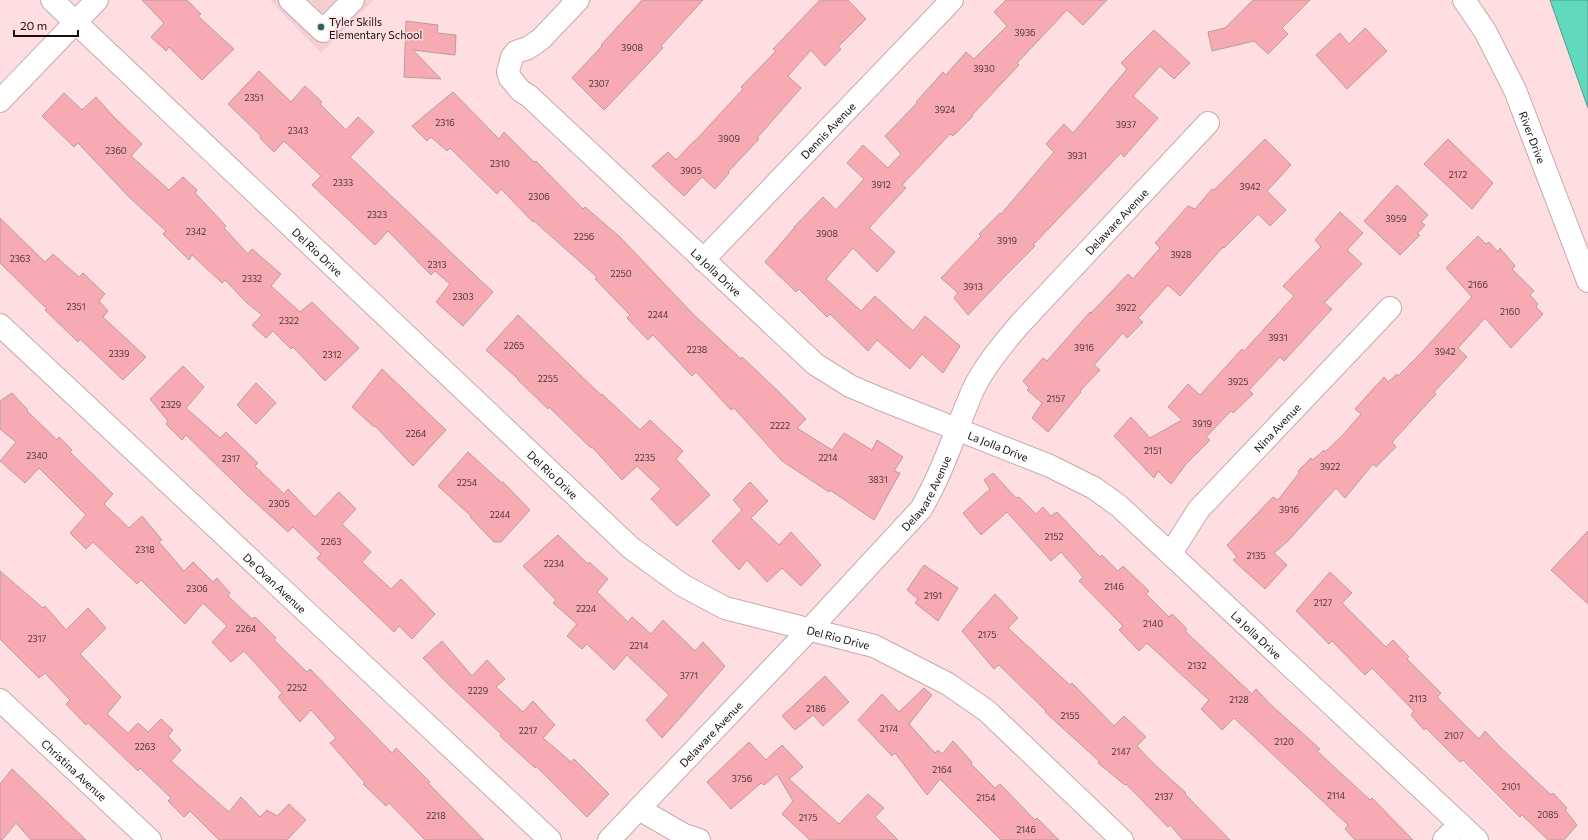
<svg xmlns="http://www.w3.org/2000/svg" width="1588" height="840" font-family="Commissioner,sans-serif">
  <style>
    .built { fill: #f6ced2 }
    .water { fill: #60d9bf; stroke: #4b9c8a }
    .building { fill: #f7aab2; stroke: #ba9c9e }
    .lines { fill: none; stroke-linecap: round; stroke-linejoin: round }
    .minor-casing { stroke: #c7a9ab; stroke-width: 24 }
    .minor { stroke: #fff; stroke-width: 22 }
    .poi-dot { fill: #25695b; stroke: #ffdee1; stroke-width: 1.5 }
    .labels { text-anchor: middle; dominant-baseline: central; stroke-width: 3; stroke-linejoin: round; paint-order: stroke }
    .number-label { font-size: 9px; fill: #503538 }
    .poi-label { font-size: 11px; fill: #190e0f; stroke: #ffdee1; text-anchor: start }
    .street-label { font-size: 11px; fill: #190e0f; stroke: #ffdee1 }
  </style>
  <rect width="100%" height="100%" fill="#ffdee1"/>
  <!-- built -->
  <path class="built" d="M 270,0 L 374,0 L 321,53 Z"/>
  <!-- water -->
  <path class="water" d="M 1550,0 L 1588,0 L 1588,108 Z"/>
  <!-- building -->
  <g class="building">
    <path d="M 142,0 L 187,0 L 201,14 L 198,16 L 234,49 L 202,80 L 169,47 L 166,51 L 151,37 L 164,23 Z"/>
    <path d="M 642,0 L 703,0 L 661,46 L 663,48 L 604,110 L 572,78 L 602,46 L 601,45 Z"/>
    <path d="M 820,0 L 848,0 L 866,19 L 838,47 L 841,49 L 825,66 L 811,50 L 788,76 L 801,88 L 757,138 L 759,139 L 728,172 L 729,173 L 715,189 L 702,177 L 684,196 L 652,166 L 668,152 L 676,160 L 694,141 L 695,141 L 743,89 L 741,87 L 776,51 L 773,49 Z"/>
    <path d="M 1006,0 L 1107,0 L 1083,25 L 1067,10 L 1017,63 L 1019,65 L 972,115 L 973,116 L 953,136 L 950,134 L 902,185 L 906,188 L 869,228 L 895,252 L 877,272 L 853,248 L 826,279 L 861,311 L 875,296 L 913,331 L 925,316 L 960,346 L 943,373 L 922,354 L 910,369 L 877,340 L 868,351 L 830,314 L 827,317 L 799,289 L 796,292 L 765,262 L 795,227 L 794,227 L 823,197 L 836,210 L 864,179 L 847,163 L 863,145 L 888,168 L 901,154 L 885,136 L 917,103 L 916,102 L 943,72 L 946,75 L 966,52 L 974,59 L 1007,26 L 994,12 Z"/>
    <path d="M 1253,0 L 1310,0 L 1282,28 L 1288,34 L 1268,54 L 1254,41 L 1212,51 L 1208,32 L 1225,28 Z"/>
    <path d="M 406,21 L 438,25 L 437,33 L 456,35 L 455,55 L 413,50 L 441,79 L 404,77 Z"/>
    <path d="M 1365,28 L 1387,51 L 1347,89 L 1316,55 L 1340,33 L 1349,44 Z"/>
    <path d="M 1154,30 L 1190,63 L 1174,79 L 1160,66 L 1133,96 L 1158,118 L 1124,157 L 1121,153 L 1033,245 L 1035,246 L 1006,275 L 968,315 L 954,298 L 958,293 L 941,278 L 981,236 L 979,234 L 1000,213 L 1001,214 L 1054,152 L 1046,144 L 1064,124 L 1073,133 L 1127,69 L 1121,63 Z"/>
    <path d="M 259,71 L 291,102 L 305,86 L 322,102 L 320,104 L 346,130 L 358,117 L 374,132 L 350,157 L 493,292 L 463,326 L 436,302 L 450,284 L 435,271 L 431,275 L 388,231 L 375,245 L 312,185 L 321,176 L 284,141 L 274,152 L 260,138 L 261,136 L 228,104 Z"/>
    <path d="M 453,92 L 499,139 L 504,132 L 534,162 L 536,161 L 583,209 L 585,207 L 620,237 L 694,315 L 741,359 L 742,357 L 778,391 L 806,419 L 797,428 L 832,450 L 844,433 L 872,450 L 877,440 L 903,457 L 894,471 L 900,473 L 874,520 L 830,490 L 829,492 L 782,461 L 734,408 L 731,410 L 696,372 L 692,376 L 653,335 L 648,340 L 627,318 L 630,315 L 595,279 L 597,277 L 534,221 L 533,222 L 501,189 L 497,194 L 450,148 L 447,151 L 431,137 L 427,141 L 412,126 Z"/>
    <path d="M 64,93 L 82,110 L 96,97 L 114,117 L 142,144 L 131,156 L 169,190 L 183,177 L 197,190 L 195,193 L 226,226 L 224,228 L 248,254 L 252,249 L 281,274 L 271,286 L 300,312 L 312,302 L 359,348 L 325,381 L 293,347 L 291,349 L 273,331 L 266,338 L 252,325 L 262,315 L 246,302 L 225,280 L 222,283 L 192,255 L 189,260 L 163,234 L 166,231 L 129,197 L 78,143 L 74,147 L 42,116 Z"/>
    <path d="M 1265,139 L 1291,165 L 1267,191 L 1286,210 L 1270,226 L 1258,214 L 1224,248 L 1223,247 L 1180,296 L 1168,285 L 1138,318 L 1143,322 L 1127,338 L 1123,333 L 1094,365 L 1100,370 L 1080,391 L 1081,392 L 1048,432 L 1032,418 L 1042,403 L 1027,390 L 1029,388 L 1023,381 L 1043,358 L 1047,361 L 1090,312 L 1091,313 L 1128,274 L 1133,279 L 1160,248 L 1155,243 L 1188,206 L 1195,209 L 1212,189 L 1214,190 Z"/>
    <path d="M 1448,139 L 1493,183 L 1472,209 L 1424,164 Z"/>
    <path d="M 1397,185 L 1428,215 L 1421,222 L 1425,225 L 1417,234 L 1420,235 L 1400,255 L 1364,221 Z"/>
    <path d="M 1340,212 L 1363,233 L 1347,250 L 1362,264 L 1324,303 L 1332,309 L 1284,361 L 1280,357 L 1249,390 L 1253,394 L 1233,413 L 1231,411 L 1206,437 L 1210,440 L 1187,463 L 1171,484 L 1158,471 L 1154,478 L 1114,436 L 1131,417 L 1150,438 L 1182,420 L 1168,407 L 1188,384 L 1200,395 L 1242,349 L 1244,351 L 1294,296 L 1283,286 L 1321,247 L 1315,240 Z"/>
    <path d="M 0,218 L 45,262 L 53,254 L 79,277 L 83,273 L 105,294 L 99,301 L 108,311 L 103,317 L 146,357 L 123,380 L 80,339 L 78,342 L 45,310 L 47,309 L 0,263 Z"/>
    <path d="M 1478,236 L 1486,244 L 1489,242 L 1498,252 L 1500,248 L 1515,266 L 1512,269 L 1534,291 L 1530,295 L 1538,304 L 1536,307 L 1543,314 L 1511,348 L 1485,318 L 1458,348 L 1467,357 L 1434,392 L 1436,394 L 1392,442 L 1396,447 L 1376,467 L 1373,464 L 1345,498 L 1336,488 L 1287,542 L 1274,553 L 1287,565 L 1265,589 L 1233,560 L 1237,557 L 1227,545 L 1273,497 L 1278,500 L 1299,473 L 1298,471 L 1311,458 L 1313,460 L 1324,450 L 1325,452 L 1342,436 L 1361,414 L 1355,409 L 1384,377 L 1388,382 L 1397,374 L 1398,376 L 1420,354 L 1472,297 L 1446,268 Z"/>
    <path d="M 518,315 L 601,395 L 602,394 L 640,430 L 650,420 L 683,451 L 676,459 L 710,495 L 677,526 L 651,499 L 661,489 L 637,466 L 622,480 L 592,447 L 591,448 L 549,407 L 548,409 L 518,380 L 518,379 L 486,350 Z"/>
    <path d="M 183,366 L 204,387 L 186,408 L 220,438 L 226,432 L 258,463 L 255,466 L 284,494 L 288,489 L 315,517 L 339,492 L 356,509 L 342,524 L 371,552 L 362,562 L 391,589 L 401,579 L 435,614 L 412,639 L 399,626 L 394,632 L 317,558 L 321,554 L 293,527 L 288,532 L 244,492 L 186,435 L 182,440 L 166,424 L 168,421 L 150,399 Z"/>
    <path d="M 382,369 L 446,430 L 413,466 L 375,426 L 374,427 L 352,407 Z"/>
    <path d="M 256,383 L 276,403 L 256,424 L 237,405 Z"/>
    <path d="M 12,393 L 28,410 L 27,411 L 57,440 L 59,437 L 72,450 L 70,452 L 113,494 L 104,504 L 129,528 L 142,516 L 162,540 L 159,542 L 184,571 L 193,562 L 213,582 L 217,578 L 230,593 L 228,596 L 252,619 L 255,617 L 276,638 L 274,640 L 307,672 L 310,669 L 392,753 L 396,748 L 430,782 L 428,783 L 484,840 L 425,840 L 389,803 L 386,806 L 363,784 L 365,783 L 330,743 L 336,738 L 311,710 L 300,722 L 278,697 L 282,693 L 244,651 L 231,662 L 212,642 L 227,626 L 203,603 L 185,624 L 141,580 L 137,584 L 93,542 L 86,549 L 70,533 L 86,515 L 39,468 L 25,483 L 0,461 L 16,442 L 0,429 L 0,401 Z"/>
    <path d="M 468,452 L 502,483 L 503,482 L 530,510 L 501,542 L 494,542 L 470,517 L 471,516 L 438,486 Z"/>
    <path d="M 993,473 L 1016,498 L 1019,497 L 1036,514 L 1043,507 L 1051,516 L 1057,512 L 1100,557 L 1102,555 L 1118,571 L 1123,566 L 1149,591 L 1146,594 L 1169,617 L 1172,614 L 1187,629 L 1185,631 L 1252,694 L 1256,689 L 1271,705 L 1320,749 L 1317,751 L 1370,800 L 1372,798 L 1413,840 L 1355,840 L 1345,829 L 1348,825 L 1234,718 L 1222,730 L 1201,709 L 1209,700 L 1147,643 L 1139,651 L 1119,630 L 1123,626 L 1079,581 L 1083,577 L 1061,552 L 1051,561 L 1007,512 L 981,535 L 963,513 L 990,489 L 984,480 Z"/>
    <path d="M 750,482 L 768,501 L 751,518 L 779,545 L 791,532 L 821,565 L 801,586 L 782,568 L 767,582 L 747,560 L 739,570 L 712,541 L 742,510 L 733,500 Z"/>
    <path d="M 1588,531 L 1588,604 L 1551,570 Z"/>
    <path d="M 558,535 L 588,564 L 589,562 L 608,579 L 597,592 L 628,622 L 632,617 L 651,634 L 663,620 L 695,651 L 703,642 L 725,666 L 680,718 L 662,738 L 646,720 L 669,695 L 627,655 L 614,670 L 587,644 L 582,649 L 567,636 L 577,624 L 553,603 L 556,600 L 523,566 Z"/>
    <path d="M 924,565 L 958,588 L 938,621 L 915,603 L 918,599 L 907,590 Z"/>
    <path d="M 0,571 L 43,608 L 45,606 L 66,630 L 88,608 L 106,628 L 80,654 L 121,697 L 107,714 L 128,733 L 138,723 L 148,732 L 161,719 L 173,730 L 168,736 L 181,750 L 171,761 L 229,812 L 241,797 L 260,817 L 267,810 L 277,816 L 289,804 L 306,820 L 287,840 L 219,840 L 190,811 L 184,817 L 168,801 L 171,798 L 140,768 L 138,771 L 88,723 L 86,725 L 66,704 L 70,700 L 45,673 L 39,678 L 0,639 Z"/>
    <path d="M 1330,572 L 1352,593 L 1342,603 L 1386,647 L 1393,640 L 1409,657 L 1407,659 L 1441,693 L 1437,697 L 1479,739 L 1485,731 L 1499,746 L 1551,795 L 1553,793 L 1567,808 L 1565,810 L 1577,825 L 1564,840 L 1548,840 L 1522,815 L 1520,817 L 1463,760 L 1460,762 L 1426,728 L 1424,730 L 1411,715 L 1414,711 L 1372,668 L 1365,675 L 1332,641 L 1329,644 L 1296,611 Z"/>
    <path d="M 995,594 L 1018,618 L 1008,628 L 1070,685 L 1072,683 L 1114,726 L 1124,716 L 1146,737 L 1137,746 L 1152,762 L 1186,793 L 1185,794 L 1230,840 L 1183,840 L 1170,825 L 1168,827 L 1126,784 L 1125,785 L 1098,763 L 1100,762 L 1045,712 L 1046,711 L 999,665 L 994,669 L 962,631 Z"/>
    <path d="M 442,641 L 472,676 L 487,660 L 505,679 L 496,687 L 523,712 L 533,701 L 555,725 L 543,738 L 571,762 L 574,759 L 609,794 L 587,817 L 536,766 L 535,768 L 500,736 L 501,734 L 446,682 L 423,658 Z"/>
    <path d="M 825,676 L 849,702 L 823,726 L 813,715 L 795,730 L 782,716 Z"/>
    <path d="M 924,688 L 932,695 L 909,724 L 935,753 L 938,750 L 942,754 L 953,741 L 972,762 L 971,764 L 995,788 L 1000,784 L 1035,820 L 1037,818 L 1059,840 L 1001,840 L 940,779 L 927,795 L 895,753 L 892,756 L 858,720 L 882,694 L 899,712 Z"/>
    <path d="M 749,742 L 766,760 L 782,745 L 803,767 L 789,779 L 839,824 L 868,794 L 884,808 L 875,817 L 898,840 L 810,840 L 782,814 L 793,801 L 777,774 L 764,785 L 761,783 L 731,809 L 707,782 Z"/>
    <path d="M 12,769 L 53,808 L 86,840 L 31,840 L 16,823 L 2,840 L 0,840 L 0,784 Z"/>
  </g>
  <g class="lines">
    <!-- minor casing -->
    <g class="minor-casing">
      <g id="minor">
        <path id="s1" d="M 52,0 L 631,548 L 682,585 L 725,608 L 874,646 L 948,684 L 987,711 L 1122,840"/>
        <path d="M 290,0 L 323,31 L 353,0"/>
        <path id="s2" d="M 578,0 L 541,39 L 528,48 L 516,52 L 512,57 L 508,72 L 510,78 L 521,91 L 529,96 L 815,364 L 850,386 L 878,398 L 1050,466 L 1094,488 L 1119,506 L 1477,840"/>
        <path id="s3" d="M 1464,0 L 1485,31 L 1515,90 L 1588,281"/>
        <path d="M 0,101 L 97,0"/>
        <path id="s4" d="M 703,260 L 952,0"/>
        <path id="s5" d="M 0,325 L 550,840"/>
        <path id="s6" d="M 1171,553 L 1199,509 L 1390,308"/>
        <path id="s7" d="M 0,700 L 150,840"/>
        <path d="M 639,809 L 684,835 L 699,840"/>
        <path id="s8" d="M 609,840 L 809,630 L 921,509 C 944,470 955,431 973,390 C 983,368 1003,344 1019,325 L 1208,123"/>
        <path d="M 1444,840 L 1460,824"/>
      </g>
    </g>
    <!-- minor -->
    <use href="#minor" class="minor"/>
  </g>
  <!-- markers -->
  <circle class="poi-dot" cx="321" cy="27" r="4"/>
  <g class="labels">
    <!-- number labels -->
    <g class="number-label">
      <text x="1025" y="32">3936</text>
      <text x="632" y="47">3908</text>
      <text x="984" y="68">3930</text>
      <text x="599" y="83">2307</text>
      <text x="254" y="97">2351</text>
      <text x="945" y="109">3924</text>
      <text x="445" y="122">2316</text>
      <text x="1126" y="124">3937</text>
      <text x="298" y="130">2343</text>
      <text x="729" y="138">3909</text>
      <text x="116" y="150">2360</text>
      <text x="1077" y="155">3931</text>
      <text x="500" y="163">2310</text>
      <text x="691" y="170">3905</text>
      <text x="1458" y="174">2172</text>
      <text x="343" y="182">2333</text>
      <text x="881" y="184">3912</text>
      <text x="1250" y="186">3942</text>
      <text x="539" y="196">2306</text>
      <text x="377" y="214">2323</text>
      <text x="1396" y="218">3959</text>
      <text x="196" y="231">2342</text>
      <text x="827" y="233">3908</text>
      <text x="584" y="236">2256</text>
      <text x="1007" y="240">3919</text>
      <text x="1181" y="254">3928</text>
      <text x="20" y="258">2363</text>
      <text x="437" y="264">2313</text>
      <text x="621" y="273">2250</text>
      <text x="252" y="278">2332</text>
      <text x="1478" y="284">2166</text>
      <text x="973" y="286">3913</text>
      <text x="463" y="296">2303</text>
      <text x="76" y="306">2351</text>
      <text x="1126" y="307">3922</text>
      <text x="1510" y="311">2160</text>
      <text x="658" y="314">2244</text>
      <text x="289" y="320">2322</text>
      <text x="1278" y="337">3931</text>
      <text x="514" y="345">2265</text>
      <text x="1084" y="347">3916</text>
      <text x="697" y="349">2238</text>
      <text x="1445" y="351">3942</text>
      <text x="119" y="353">2339</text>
      <text x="332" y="354">2312</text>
      <text x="548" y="378">2255</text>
      <text x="1238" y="381">3925</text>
      <text x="1056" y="398">2157</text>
      <text x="171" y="404">2329</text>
      <text x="1202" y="423">3919</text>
      <text x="780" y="425">2222</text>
      <text x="416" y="433">2264</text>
      <text x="1153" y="450">2151</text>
      <text x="37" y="455">2340</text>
      <text x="645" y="457">2235</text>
      <text x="828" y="457">2214</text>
      <text x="231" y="458">2317</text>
      <text x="1330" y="466">3922</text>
      <text x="878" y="479">3831</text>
      <text x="467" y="482">2254</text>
      <text x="279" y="503">2305</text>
      <text x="1289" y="509">3916</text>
      <text x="500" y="514">2244</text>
      <text x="1054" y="536">2152</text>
      <text x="331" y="541">2263</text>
      <text x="145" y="549">2318</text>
      <text x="1256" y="555">2135</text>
      <text x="554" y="563">2234</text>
      <text x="1114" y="586">2146</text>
      <text x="197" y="588">2306</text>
      <text x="933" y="595">2191</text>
      <text x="1323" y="602">2127</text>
      <text x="586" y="608">2224</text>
      <text x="1153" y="623">2140</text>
      <text x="246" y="628">2264</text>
      <text x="987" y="634">2175</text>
      <text x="37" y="638">2317</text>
      <text x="639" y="645">2214</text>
      <text x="1197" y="665">2132</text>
      <text x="689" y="675">3771</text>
      <text x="297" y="687">2252</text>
      <text x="478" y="690">2229</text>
      <text x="1418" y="698">2113</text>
      <text x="1239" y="699">2128</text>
      <text x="816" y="708">2186</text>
      <text x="1070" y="715">2155</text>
      <text x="889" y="728">2174</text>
      <text x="528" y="730">2217</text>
      <text x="1454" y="735">2107</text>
      <text x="1284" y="741">2120</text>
      <text x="145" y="746">2263</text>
      <text x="1121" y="751">2147</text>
      <text x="942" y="769">2164</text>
      <text x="742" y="778">3756</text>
      <text x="1511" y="786">2101</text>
      <text x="1336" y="795">2114</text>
      <text x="1164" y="796">2137</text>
      <text x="986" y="797">2154</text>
      <text x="1548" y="814">2085</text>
      <text x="436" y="815">2218</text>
      <text x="808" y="817">2175</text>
      <text x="1026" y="829">2146</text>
    </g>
    <!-- poi labels -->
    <g class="poi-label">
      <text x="329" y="21">Tyler Skills<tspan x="329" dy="13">Elementary School</tspan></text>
    </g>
    <!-- street labels -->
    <g class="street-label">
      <text stroke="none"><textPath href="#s4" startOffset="180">Dennis Avenue</textPath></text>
      <text stroke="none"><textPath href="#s3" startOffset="154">River Drive</textPath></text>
      <text stroke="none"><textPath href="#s8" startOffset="807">Delaware Avenue</textPath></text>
      <text stroke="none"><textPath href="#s1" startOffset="366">Del Rio Drive</textPath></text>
      <text stroke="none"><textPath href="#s2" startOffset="394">La Jolla Drive</textPath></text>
      <text stroke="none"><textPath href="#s6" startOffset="165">Nina Avenue</textPath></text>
      <text stroke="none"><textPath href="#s2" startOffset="730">La Jolla Drive</textPath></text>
      <text stroke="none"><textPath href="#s1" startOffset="690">Del Rio Drive</textPath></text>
      <text stroke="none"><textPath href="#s8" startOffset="471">Delaware Avenue</textPath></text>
      <text stroke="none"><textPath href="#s5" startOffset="377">De Ovan Avenue</textPath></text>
      <text stroke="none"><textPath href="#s2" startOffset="1054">La Jolla Drive</textPath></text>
      <text stroke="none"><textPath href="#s1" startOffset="1026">Del Rio Drive</textPath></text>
      <text stroke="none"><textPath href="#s8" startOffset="147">Delaware Avenue</textPath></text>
      <text stroke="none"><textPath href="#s7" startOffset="102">Christina Avenue</textPath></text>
    </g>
  </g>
  <!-- scale -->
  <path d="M14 30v6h64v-6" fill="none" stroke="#190e0f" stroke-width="2"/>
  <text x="20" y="30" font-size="12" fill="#190e0f" stroke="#ffdee1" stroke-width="3" paint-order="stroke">20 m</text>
</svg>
